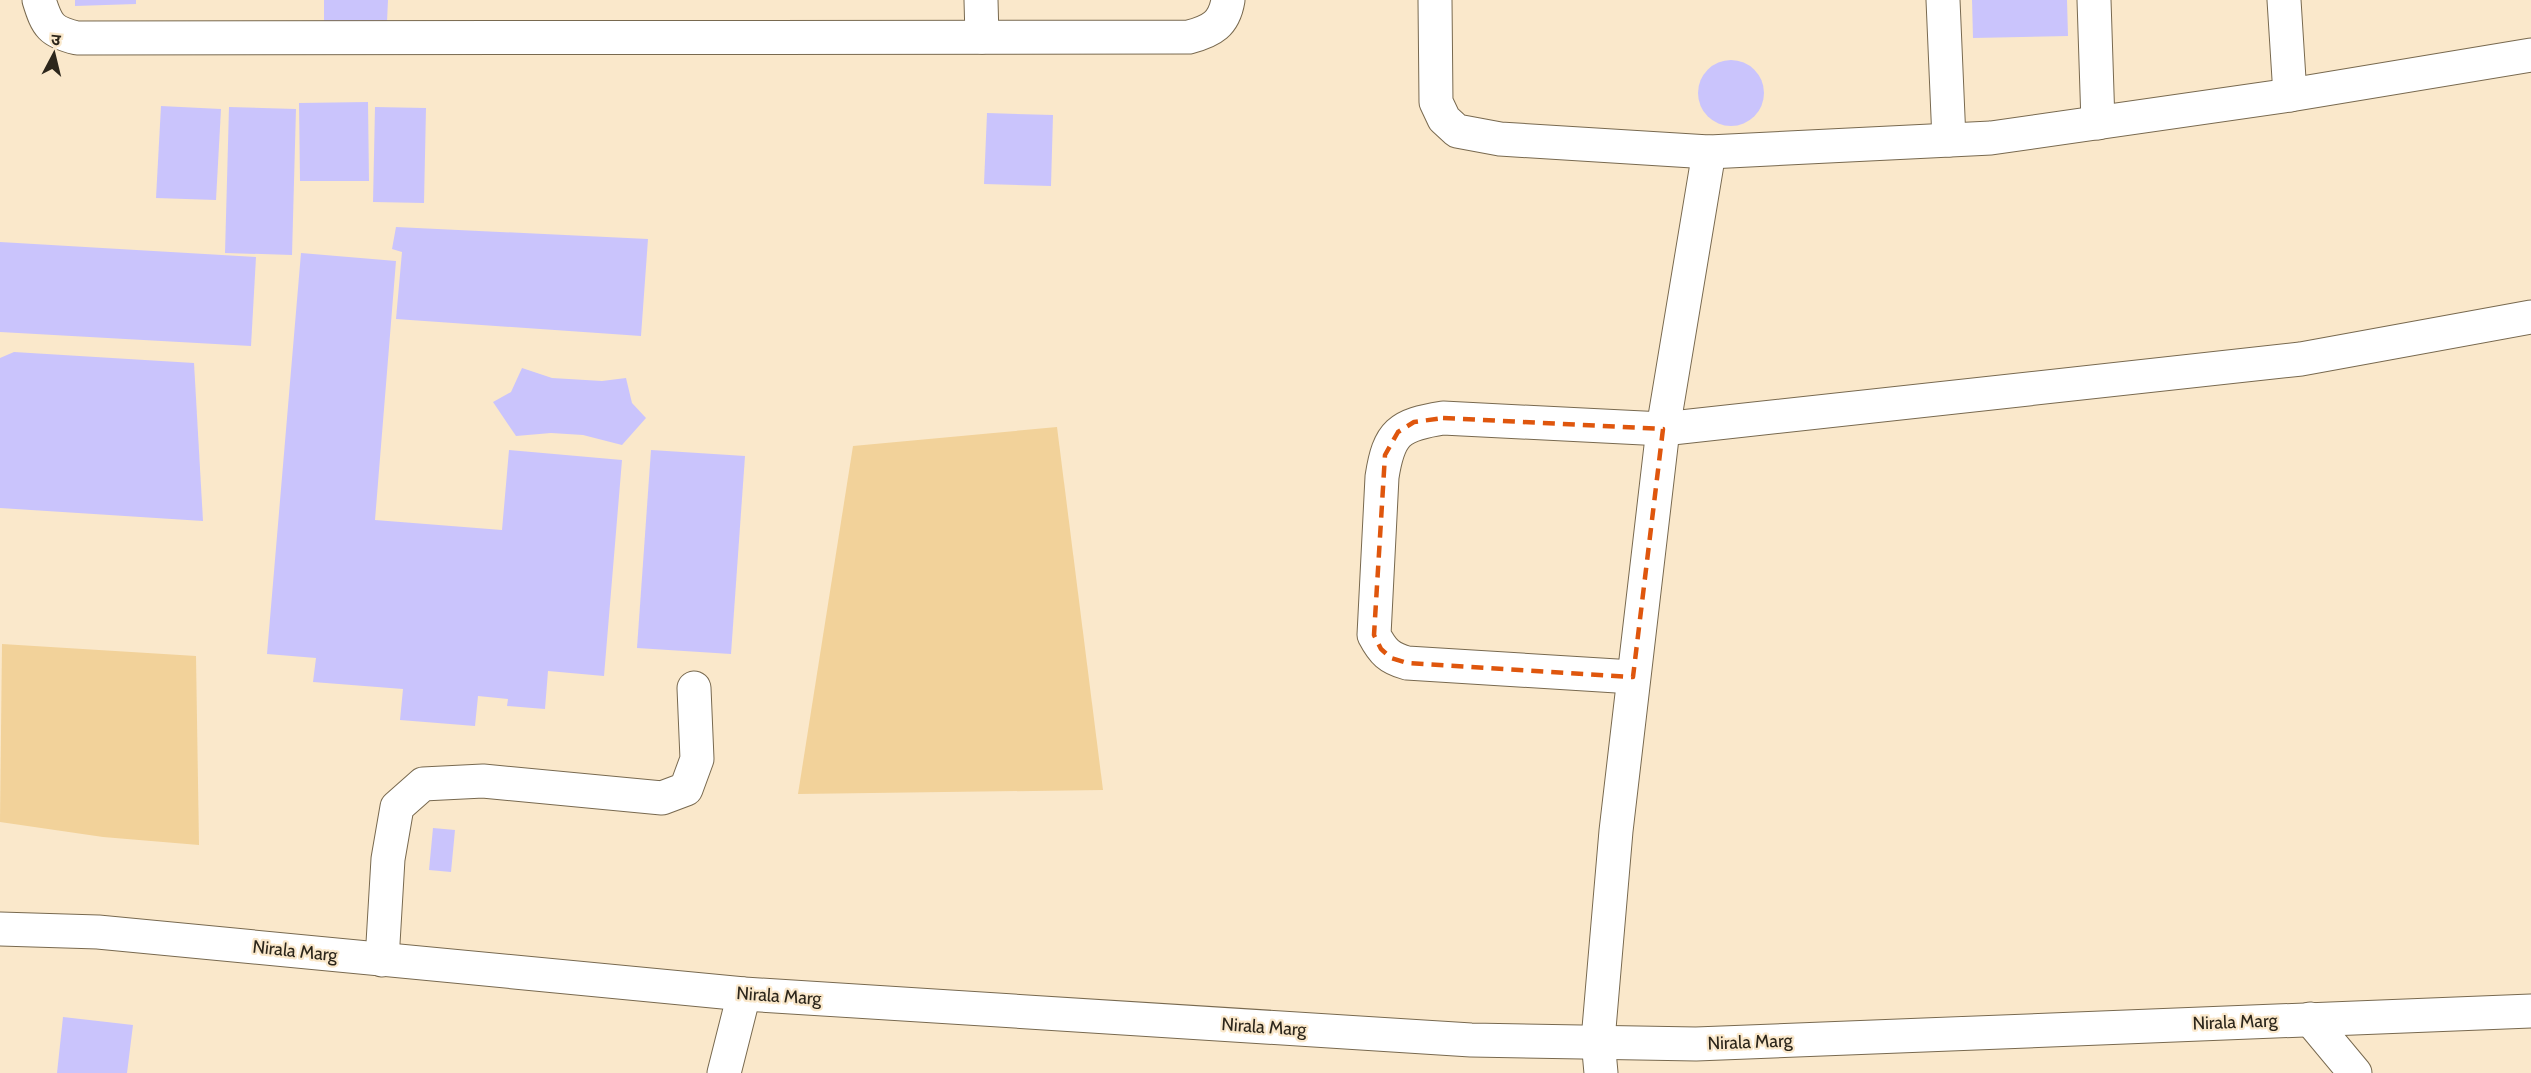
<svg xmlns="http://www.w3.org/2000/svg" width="2531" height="1073" font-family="Cabin,'Noto Sans Devanagari',sans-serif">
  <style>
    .green { fill: #f2d29a }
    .building { fill: #cac4fc }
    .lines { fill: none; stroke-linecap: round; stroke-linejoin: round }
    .minor-casing { stroke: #78694f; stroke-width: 35 }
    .tertiary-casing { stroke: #78694f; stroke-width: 35 }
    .minor { stroke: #fff; stroke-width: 33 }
    .tertiary { stroke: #fff; stroke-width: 33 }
    .marked { fill: none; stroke: #df560d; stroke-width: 4.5; stroke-dasharray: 12 8; stroke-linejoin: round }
    .labels { text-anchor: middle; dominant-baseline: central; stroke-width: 4.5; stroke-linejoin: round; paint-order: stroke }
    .street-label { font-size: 18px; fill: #2c261b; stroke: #fae8cb }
  </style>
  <rect width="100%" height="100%" fill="#fae8cb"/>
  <!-- green -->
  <g class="green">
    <path d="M 1057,427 L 1103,790 L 798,794 L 853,446 Z"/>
    <path d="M 2,644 L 196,656 L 199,845 L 103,837 L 0,822 Z"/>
  </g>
  <!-- building -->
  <g class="building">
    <path d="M 75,0 L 136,0 L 136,4 L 75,6 Z"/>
    <path d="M 324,0 L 388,0 L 387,22 L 324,21 Z"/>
    <path d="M 1972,0 L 2067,0 L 2068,36 L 1973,38 Z"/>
    <circle cx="1731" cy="93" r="33"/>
    <path d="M 368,102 L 369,181 L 300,181 L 299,103 Z"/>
    <path d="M 161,106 L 221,109 L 216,200 L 156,198 Z"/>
    <path d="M 229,107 L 296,109 L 292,255 L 225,253 Z"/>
    <path d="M 375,107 L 426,108 L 424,203 L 373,202 Z"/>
    <path d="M 987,113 L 1053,115 L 1051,186 L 984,184 Z"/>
    <path d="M 396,227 L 648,239 L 641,336 L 396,319 L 402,252 L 392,249 Z"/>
    <path d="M 0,242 L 256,257 L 251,346 L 0,332 Z"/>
    <path d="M 301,253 L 396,261 L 375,520 L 502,530 L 509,450 L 622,460 L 604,676 L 548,671 L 545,709 L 507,706 L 508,699 L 478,696 L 475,726 L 400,720 L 403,689 L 313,682 L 316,658 L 267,654 Z"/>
    <path d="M 14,352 L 194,363 L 203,521 L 0,508 L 0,358 Z"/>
    <path d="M 522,368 L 552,378 L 602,381 L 626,378 L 632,403 L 646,418 L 622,445 L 583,435 L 551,433 L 516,436 L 493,402 L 511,392 Z"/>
    <path d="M 651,450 L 745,456 L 731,654 L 637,648 Z"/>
    <path d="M 433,828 L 455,830 L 451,872 L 429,870 Z"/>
    <path d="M 63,1017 L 133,1025 L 127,1073 L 57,1073 Z"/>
  </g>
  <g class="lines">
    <!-- minor casing -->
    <g class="minor-casing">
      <g id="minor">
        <path d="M 39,0 C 47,26 51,32 77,38 L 1189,37 C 1212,31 1224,24 1228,0"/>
        <path d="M 981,0 L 982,37"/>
        <path d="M 1435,0 L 1436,102 L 1444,119 L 1457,131 L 1500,139 L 1709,152 L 1991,138 L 2290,95 L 2531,55"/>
        <path d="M 1943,0 L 1949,140"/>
        <path d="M 2094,0 L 2098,123"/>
        <path d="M 2284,0 L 2290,95"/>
        <path d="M 1633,677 L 1407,663 C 1389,658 1383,652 1374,635 L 1382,477 C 1389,432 1399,425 1443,418 L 1663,429 L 2301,359 L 2531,317"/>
        <path d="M 382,960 L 388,859 L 397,807 L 423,784 L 483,781 L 662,798 L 686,789 L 697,759 L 694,688"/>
        <path d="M 2310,1019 L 2355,1073"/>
        <path d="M 1598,1040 L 1616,831 L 1663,429 L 1709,152"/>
        <path d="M 724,1073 L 744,994"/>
      </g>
    </g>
    <!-- tertiary casing -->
    <g class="tertiary-casing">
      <g id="tertiary">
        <path d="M 0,929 L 98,932 L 744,994 L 1471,1040 L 1696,1044 L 2531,1011"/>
        <path d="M 1598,1040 L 1601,1073"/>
      </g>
    </g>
    <!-- minor -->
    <use href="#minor" class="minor"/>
    <!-- tertiary -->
    <use href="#tertiary" class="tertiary"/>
  </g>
  <!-- marked area -->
  <path class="marked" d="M 1443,418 L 1663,429 L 1633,677 L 1407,663 L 1391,658 L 1381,649 L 1374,635 L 1385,455 L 1398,432 L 1414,422 Z"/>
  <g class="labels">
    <!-- street labels -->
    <g class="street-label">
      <text transform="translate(295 951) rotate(6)">Nirala Marg</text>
      <text transform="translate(779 996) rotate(4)">Nirala Marg</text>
      <text transform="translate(2235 1022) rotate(-2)">Nirala Marg</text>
      <text transform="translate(1264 1027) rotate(4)">Nirala Marg</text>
      <text transform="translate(1750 1042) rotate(-2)">Nirala Marg</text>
    </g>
  </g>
  <!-- north arrow -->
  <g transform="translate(54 54) rotate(7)" stroke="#fae8cb" stroke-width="4.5" paint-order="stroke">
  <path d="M0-4.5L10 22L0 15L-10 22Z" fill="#2c261b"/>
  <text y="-9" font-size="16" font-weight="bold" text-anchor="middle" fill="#2c261b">उ</text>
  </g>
</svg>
